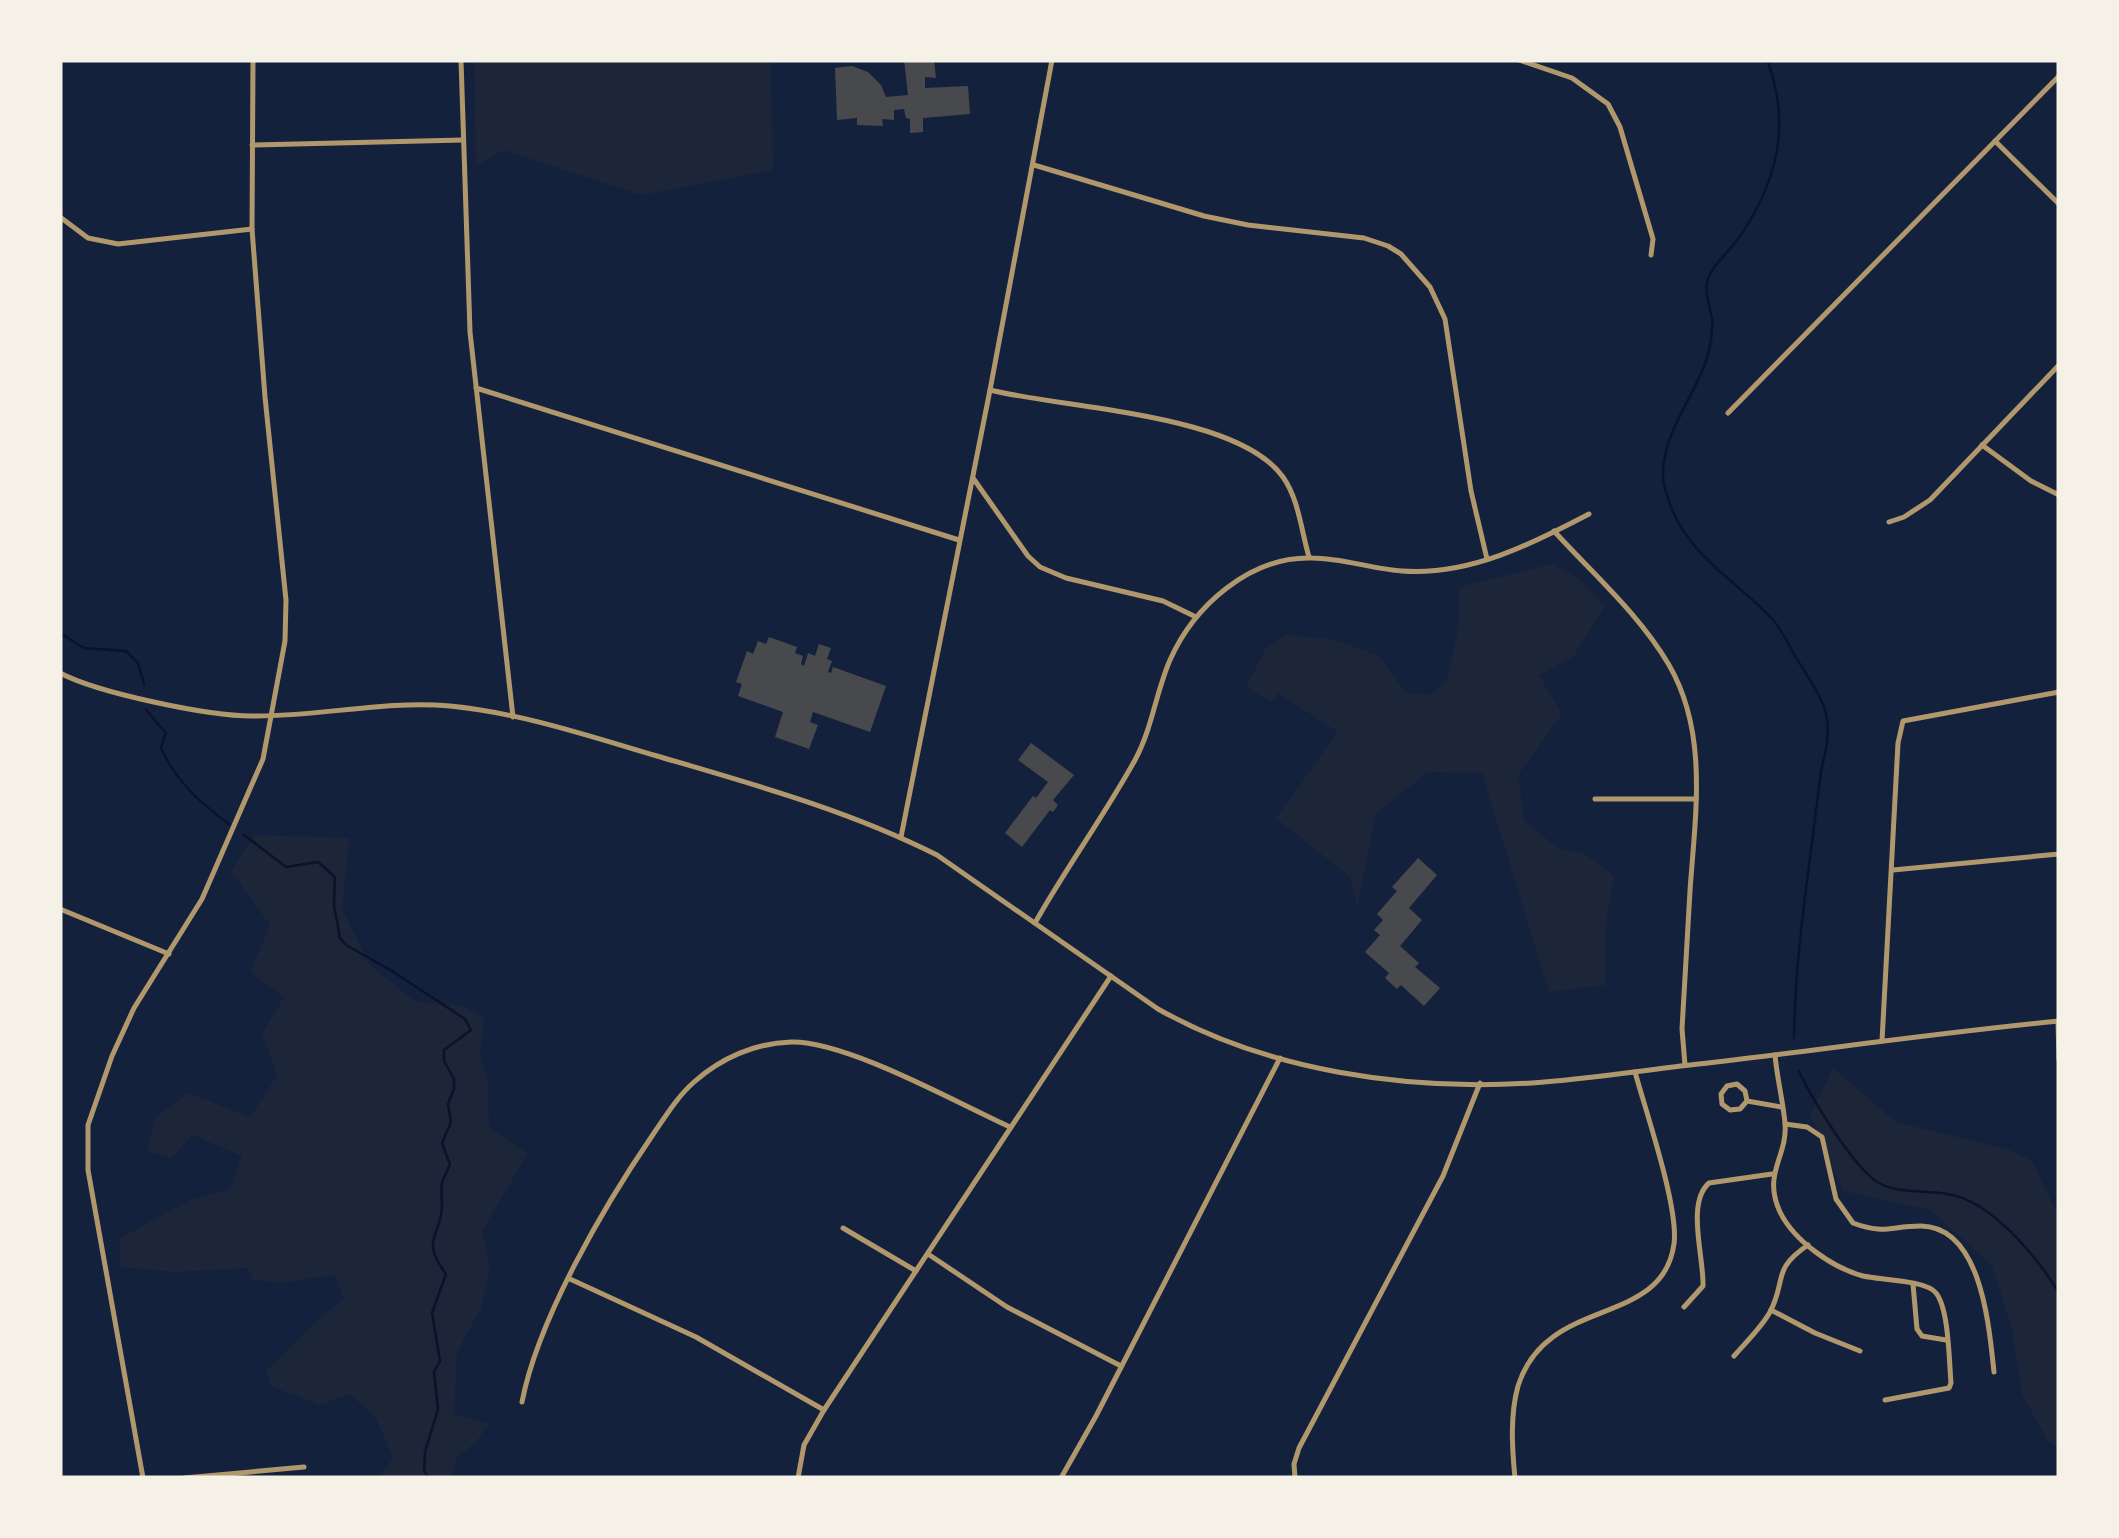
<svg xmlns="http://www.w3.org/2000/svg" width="2119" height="1538" font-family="'PT Sans Narrow',sans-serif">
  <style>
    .green { fill: #1d2539 }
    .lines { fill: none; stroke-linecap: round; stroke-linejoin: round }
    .stream { stroke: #0b132b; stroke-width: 2.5 }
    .building { fill: #48494c }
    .minor { stroke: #b1986c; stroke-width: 5 }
    .tertiary { stroke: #b1986c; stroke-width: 5 }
  </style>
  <rect width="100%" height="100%" fill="#14213d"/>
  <!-- green -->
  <g class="green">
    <path d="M 474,60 L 774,60 L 771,67 L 773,170 L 641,195 L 504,150 L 476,166 Z"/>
    <path d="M 1552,564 L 1578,578 L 1605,606 L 1573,657 L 1539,675 L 1562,714 L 1518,775 L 1524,820 L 1559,849 L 1584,853 L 1614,876 L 1605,930 L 1606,985 L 1549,992 L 1482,773 L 1428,772 L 1376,813 L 1357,909 L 1350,877 L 1276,818 L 1338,732 L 1278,693 L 1271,702 L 1246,687 L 1266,648 L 1285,635 L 1332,639 L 1379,656 L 1406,693 L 1430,695 L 1447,680 L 1458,629 L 1459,587 Z"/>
    <path d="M 255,835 L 349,838 L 342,909 L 370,965 L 416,1002 L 462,1006 L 484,1017 L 480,1055 L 488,1082 L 489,1128 L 528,1153 L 482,1231 L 490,1268 L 481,1308 L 457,1352 L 454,1414 L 489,1424 L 476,1442 L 456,1458 L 452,1478 L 379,1478 L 393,1458 L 375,1416 L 349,1394 L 320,1405 L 271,1386 L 266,1370 C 294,1347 314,1319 344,1299 L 334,1275 L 279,1283 L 253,1280 L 248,1268 L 176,1272 L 120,1267 L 120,1238 L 190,1200 L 230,1190 L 242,1156 L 192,1135 L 172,1158 L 147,1151 L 155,1118 L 188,1093 L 250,1117 L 277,1076 L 262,1033 L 284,997 L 250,972 L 270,925 L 231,871 Z"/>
    <path d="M 1833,1068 L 1896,1122 L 2010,1150 L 2032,1161 L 2059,1217 L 2059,1447 L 2049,1443 L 2022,1394 L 2012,1329 L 1992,1265 L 1930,1210 L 1843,1191 L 1810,1115 Z"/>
  </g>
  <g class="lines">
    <!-- stream -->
    <g class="stream">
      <path d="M 1767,60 C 1792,125 1777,183 1738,239 C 1728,253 1711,266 1707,282 C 1704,294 1711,308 1712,320 C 1713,331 1710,347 1707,358 C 1695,396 1665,429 1663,471 C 1662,483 1667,495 1671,507 C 1691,558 1737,581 1772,619 C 1784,632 1790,649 1800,664 C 1826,705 1836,719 1821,770 C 1811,859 1795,948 1794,1038"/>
      <path d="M 60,633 L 84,648 L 126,651 L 138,663 L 144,684"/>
      <path d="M 146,710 L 166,733 L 161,748 C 176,781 200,803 229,824"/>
      <path d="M 244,835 L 286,867 L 318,862 L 335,877 L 334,905 L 340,938 L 346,945 L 392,971 L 465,1019 L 471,1030 L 444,1050 L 444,1061 L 454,1079 L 454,1089 L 448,1104 L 451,1122 L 442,1143 L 450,1165 C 440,1185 441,1183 442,1204 C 442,1237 419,1238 446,1274 L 432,1313 L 440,1361 L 434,1372 L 438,1409 L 425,1452 L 424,1470 L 428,1478"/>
      <path d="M 1799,1071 C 1811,1097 1854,1169 1879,1183 C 1899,1194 1925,1190 1947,1194 C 1991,1200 2037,1257 2059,1293"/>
    </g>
  </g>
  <!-- building -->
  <g class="building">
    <path d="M 904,60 L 934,60 L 936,78 L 925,77 L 925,88 L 968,86 L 970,114 L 923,118 L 923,132 L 910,133 L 910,119 L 906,118 L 904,109 L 894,110 L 894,120 L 882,119 L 883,126 L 857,125 L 857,118 L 837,120 L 835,68 L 852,66 L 868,72 L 881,85 L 886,97 L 908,95 Z"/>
    <path d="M 769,637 L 797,647 L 795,653 L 803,656 L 801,664 L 804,666 L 808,653 L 815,656 L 819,644 L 831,648 L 827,659 L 832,661 L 828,672 L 831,673 L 833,667 L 886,686 L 870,732 L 813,712 L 810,722 L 818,725 L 809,749 L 775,737 L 783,712 L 738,696 L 742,684 L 736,682 L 747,651 L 753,654 L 758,641 L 766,644 Z"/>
    <path d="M 1031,743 L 1074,775 L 1053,800 L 1058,805 L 1053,812 L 1050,810 L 1022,847 L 1005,833 L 1033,796 L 1036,798 L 1048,782 L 1018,760 Z"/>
    <path d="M 1418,858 L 1437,875 L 1409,908 L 1422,920 L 1400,946 L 1419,963 L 1415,967 L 1440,988 L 1424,1006 L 1401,985 L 1397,989 L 1385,978 L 1389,973 L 1365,952 L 1380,935 L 1374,930 L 1383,920 L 1377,914 L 1397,891 L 1392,887 Z"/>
  </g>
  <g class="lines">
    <!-- minor -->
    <g class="minor">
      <path d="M 461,60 L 470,332 L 513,717"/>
      <path d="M 1519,60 L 1572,78 L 1608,104 L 1620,127 L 1653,239 L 1651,255"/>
      <path d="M 1995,141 L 2059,204"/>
      <path d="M 252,145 L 463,140"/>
      <path d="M 1034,165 L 1204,216 L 1248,225 L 1364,238 L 1388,246 L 1401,254 L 1430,287 L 1445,319 L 1471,491 L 1487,559"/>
      <path d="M 60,217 L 88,238 L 118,244 L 252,229"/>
      <path d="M 476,388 L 959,540"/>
      <path d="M 990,390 C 1066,409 1237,413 1283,477 C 1299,500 1301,530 1309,557"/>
      <path d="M 1728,413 L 2059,76"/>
      <path d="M 1982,445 L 2031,481 L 2059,495"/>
      <path d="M 973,478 L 1028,556 L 1040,567 L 1066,578 L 1163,601 L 1196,617"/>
      <path d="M 1889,522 L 1904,517 L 1930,500 L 2059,365"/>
      <path d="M 1554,531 C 1593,574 1639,614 1669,665 C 1709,734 1695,816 1690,891 C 1687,937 1685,983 1682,1029 L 1685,1065"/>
      <path d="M 1595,799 L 1696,799"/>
      <path d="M 901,837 L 990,390 L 1052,60"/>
      <path d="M 1893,870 L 2059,854"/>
      <path d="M 60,909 L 169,954"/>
      <path d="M 1035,923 C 1066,868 1104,816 1135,760 C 1152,729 1156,692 1170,660 C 1194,606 1250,556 1312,558 C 1342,558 1372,569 1402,571 C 1469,576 1532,544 1589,514"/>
      <path d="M 2058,1022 L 2059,1060"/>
      <path d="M 1882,1041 L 1898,743 L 1903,721 L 2059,692"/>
      <path d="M 1775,1055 C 1777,1078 1783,1101 1785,1123 C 1788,1157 1762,1173 1780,1212 C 1794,1241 1833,1268 1863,1276 C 1880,1280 1926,1280 1936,1293 C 1949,1309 1949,1361 1951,1383 L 1949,1388 L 1885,1400"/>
      <path d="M 1747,1101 L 1745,1091 L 1737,1084 L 1727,1086 L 1721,1094 L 1722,1104 L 1730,1110 L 1740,1109 L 1747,1101 L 1781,1107"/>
      <path d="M 1785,1124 L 1807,1127 L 1822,1137 L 1836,1199 L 1853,1223 C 1885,1235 1890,1226 1921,1226 C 1982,1227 1989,1327 1994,1372"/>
      <path d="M 843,1228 L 916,1271"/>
      <path d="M 928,1254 L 1007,1307 L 1119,1365"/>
      <path d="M 570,1279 L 696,1337 L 824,1410"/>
      <path d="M 1913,1284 L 1917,1329 L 1922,1336 L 1946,1340"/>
      <path d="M 1684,1307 L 1703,1286 C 1704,1257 1686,1203 1709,1183 L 1772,1174"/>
      <path d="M 1771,1310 L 1815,1333 L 1860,1351"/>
      <path d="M 1734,1356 C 1746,1342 1761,1328 1770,1312 C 1787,1280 1771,1270 1808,1245"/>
      <path d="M 522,1402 C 538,1319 604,1206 652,1136 C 665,1117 677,1097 694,1082 C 721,1058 755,1043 791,1042 C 847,1041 955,1102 1010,1127"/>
      <path d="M 143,1478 L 88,1170 L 88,1125 L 112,1056 L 134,1008 L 202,899 L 263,759 L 285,641 L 286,600 L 265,397 L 252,229 L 253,60"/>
      <path d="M 184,1478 L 304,1467"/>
      <path d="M 798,1478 L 804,1445 L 824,1410 L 1111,976"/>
      <path d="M 1061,1478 L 1096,1416 L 1280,1058"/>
      <path d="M 1295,1478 L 1294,1464 L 1299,1448 L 1443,1176 L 1480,1083"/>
      <path d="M 1515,1478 C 1512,1448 1510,1415 1518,1386 C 1547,1294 1662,1329 1674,1244 C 1679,1208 1646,1112 1635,1072"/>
    </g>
    <!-- tertiary -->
    <path class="tertiary" d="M 60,673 C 98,693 208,716 252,716 C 318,717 384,700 450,706 C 521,713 589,736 657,756 C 752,784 848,810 937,855 L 1158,1009 C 1268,1071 1406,1091 1532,1083 C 1585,1079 1638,1071 1690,1065 C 1813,1051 1936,1033 2059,1021"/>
  </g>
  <!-- border -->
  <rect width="2119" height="1538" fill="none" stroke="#f6f1e7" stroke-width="125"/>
</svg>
